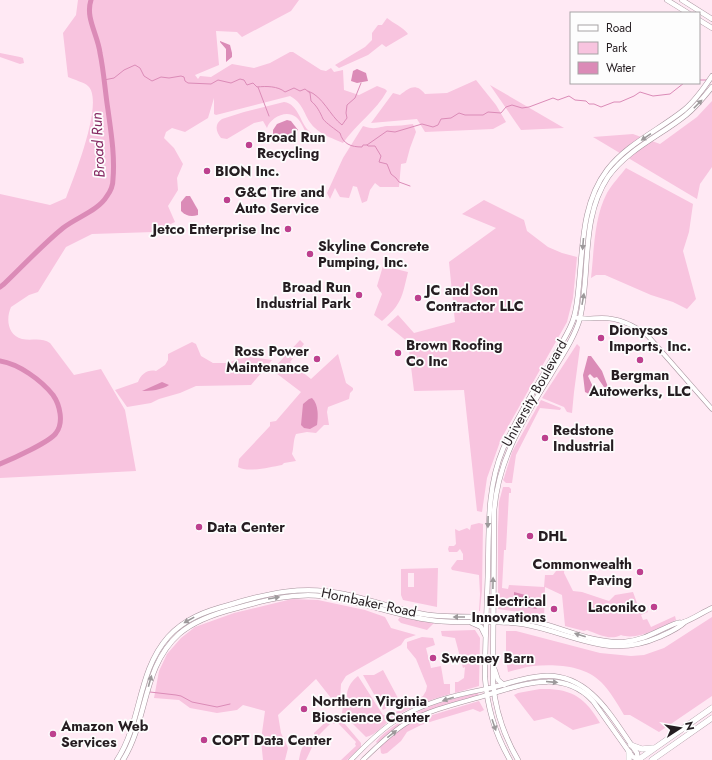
<svg xmlns="http://www.w3.org/2000/svg" width="712" height="760" font-family="Jost,sans-serif">
  <style>
    .green { fill: #f8c4df; fill-rule: evenodd }
    .water { fill: #db8bb7 }
    .lines { fill: none; stroke-linecap: round; stroke-linejoin: round }
    .stream { stroke: #db8bb7; stroke-width: 1 }
    .river { stroke: #db8bb7; stroke-width: 5 }
    .tertiary-casing { stroke: #a6929c; stroke-width: 5 }
    .secondary-casing { stroke: #a6929c; stroke-width: 5.5 }
    .trunk-casing { stroke: #a6929c; stroke-width: 6 }
    .tertiary { stroke: #fff; stroke-width: 4 }
    .secondary { stroke: #fff; stroke-width: 4.5 }
    .trunk { stroke: #fff; stroke-width: 5.5 }
    .oneway { fill: #9d999b }
    .poi-dot { fill: #bd408e; stroke: #fdfdfd; stroke-width: 1.5 }
    .labels { text-anchor: middle; dominant-baseline: central; stroke-width: 3.5; stroke-linejoin: round; paint-order: stroke }
    .poi-label { font-size: 14px; font-weight: bold; fill: #251d21; stroke: #fdfdfd; text-anchor: start }
    .street-label { font-size: 14px; fill: #251d21; stroke: #fdfdfd }
    .water-label { font-size: 15px; font-style: italic; fill: #862963; stroke: #fdfdfd }
  </style>
  <rect width="100%" height="100%" fill="#ffe9f4"/>
  <!-- green -->
  <g class="green">
    <path d="M 78,0 L 299,0 L 291,11 L 242,37 L 237,32 L 216,31 L 219,65 L 195,75 L 198,79 L 200,76 L 211,77 L 232,64 L 254,68 L 270,63 L 290,52 L 293,52 L 321,70 L 326,71 L 331,68 L 334,72 L 343,70 L 344,90 L 359,95 L 377,86 L 385,89 L 387,91 C 376,111 356,124 343,143 C 334,139 322,135 315,128 C 303,117 306,105 290,96 L 216,115 L 214,114 L 214,98 L 208,118 L 185,132 L 172,128 L 166,132 L 164,138 L 174,148 L 183,164 L 177,178 L 178,190 L 168,206 L 175,222 L 154,232 L 92,234 L 66,247 L 38,292 L 29,295 L 11,307 C 6,318 7,335 22,339 C 32,341 42,337 50,343 L 74,375 L 101,369 L 125,410 L 136,471 L 0,478 L 0,194 L 50,205 L 66,198 C 73,179 105,101 88,86 C 84,82 74,80 68,77 L 63,33 L 76,15 Z"/>
    <path d="M 387,18 C 393,23 403,27 408,34 L 386,47 L 382,44 L 368,55 L 339,68 L 335,65 L 365,47 L 372,40 L 372,33 L 378,25 L 382,25 Z"/>
    <path d="M 0,53 L 20,57 L 23,58 L 24,63 L 20,64 L 0,57 Z"/>
    <path d="M 476,80 L 496,105 L 506,122 L 493,129 L 425,132 L 417,119 L 371,123 L 393,93 L 400,95 C 410,87 416,83 425,94 L 447,93 Z"/>
    <path d="M 490,85 L 564,128 L 521,130 Z"/>
    <path d="M 712,101 L 712,167 L 700,184 L 697,199 L 593,137 L 633,134 L 660,144 L 697,117 Z"/>
    <path d="M 284,102 C 299,104 300,124 310,132 C 312,134 314,134 316,135 L 316,136 L 312,135 L 308,136 C 304,130 302,122 296,117 C 286,109 270,118 267,128 L 263,121 L 254,123 L 227,139 L 221,138 C 216,132 214,124 222,119 L 244,112 Z"/>
    <path d="M 413,124 L 416,132 L 410,148 L 406,163 L 401,164 L 399,187 L 380,187 L 375,183 L 370,190 L 367,201 L 362,203 L 357,187 L 353,186 L 349,198 L 340,197 L 335,188 L 330,199 L 327,193 L 343,158 L 363,126 C 377,131 378,126 390,126 C 398,126 405,125 413,124 Z"/>
    <path d="M 626,168 L 693,204 L 689,232 L 683,251 L 696,299 L 687,309 L 673,302 L 651,295 L 605,275 L 596,275 L 591,278 C 594,252 594,217 607,193 C 612,184 620,176 626,168 Z"/>
    <path d="M 484,200 L 524,220 L 527,231 L 548,247 L 562,253 L 577,257 L 573,298 L 567,322 L 501,439 L 487,478 L 482,512 L 477,511 L 464,390 L 414,391 L 408,342 L 387,325 L 398,315 L 414,333 L 455,322 L 449,262 L 496,228 L 462,214 Z"/>
    <path d="M 383,266 L 408,272 C 402,297 402,304 382,321 L 374,315 L 382,294 L 377,286 Z"/>
    <path d="M 300,340 L 304,344 L 290,362 L 311,379 L 338,354 L 346,383 L 353,388 L 353,390 L 350,393 L 349,399 L 328,407 L 327,412 L 329,425 L 324,425 L 316,433 L 307,432 L 296,434 C 293,441 294,447 292,454 L 296,461 L 284,463 L 282,465 C 270,467 248,473 238,467 L 239,459 L 270,426 L 270,422 L 276,421 L 301,392 L 272,370 Z"/>
    <path d="M 192,342 L 196,344 L 201,356 L 213,363 L 228,363 L 238,359 L 250,357 L 272,360 L 251,385 L 196,386 L 180,393 L 159,399 L 151,403 L 127,407 L 115,390 L 138,382 C 141,374 148,369 156,371 L 165,365 L 168,360 L 168,354 Z"/>
    <path d="M 577,344 L 580,347 L 574,392 L 572,413 L 567,412 L 564,407 L 542,398 Z"/>
    <path d="M 541,400 L 561,408 L 560,410 L 540,408 L 516,455 L 512,483 L 506,483 L 503,480 L 504,478 L 512,452 Z"/>
    <path d="M 503,487 L 509,487 L 511,489 L 511,493 L 509,493 L 506,550 L 504,550 L 502,588 L 508,589 L 509,585 L 544,587 L 545,575 L 553,575 L 556,571 L 565,563 L 564,573 L 573,591 L 582,592 L 609,601 L 615,595 L 633,592 L 637,603 L 640,604 L 644,604 L 648,612 L 641,615 L 643,620 L 647,619 L 651,627 L 675,616 L 676,620 C 661,627 637,641 621,635 C 611,641 597,634 587,630 L 584,631 L 565,626 L 562,595 L 545,587 L 544,619 L 519,612 L 498,609 L 498,527 L 499,502 Z"/>
    <path d="M 479,523 L 483,524 L 482,590 L 480,611 L 479,611 L 480,594 L 479,575 L 452,570 L 451,568 L 457,560 L 463,560 L 463,554 L 460,549 L 457,552 L 449,552 L 448,549 L 449,546 L 454,546 L 456,544 L 455,529 L 459,531 L 467,528 L 470,530 L 471,525 Z"/>
    <path d="M 438,568 L 437,607 L 403,600 L 401,595 L 401,569 ZM 408,573 L 414,573 L 414,587 L 408,587 Z"/>
    <path d="M 292,599 L 318,600 L 365,610 L 385,617 L 391,628 L 416,635 L 405,639 L 401,645 L 346,676 L 341,684 L 340,701 L 335,703 L 316,679 L 278,715 L 281,733 L 288,748 L 285,760 L 263,760 L 261,740 L 265,711 L 243,705 L 237,710 L 217,713 L 190,708 L 179,700 L 154,698 L 159,671 L 167,654 L 181,638 L 195,627 L 234,613 Z"/>
    <path d="M 400,617 L 434,623 L 427,630 L 401,623 L 398,620 Z"/>
    <path d="M 712,617 L 712,696 L 659,732 L 630,715 L 624,715 C 617,703 610,691 601,682 C 584,665 555,664 533,666 C 525,667 516,670 508,672 L 506,659 L 506,631 L 516,631 L 600,653 L 631,656 L 644,655 L 664,648 Z"/>
    <path d="M 475,630 L 480,638 L 479,686 L 455,693 L 455,682 L 458,682 L 464,678 L 465,667 L 463,668 L 455,638 L 442,636 L 441,631 Z"/>
    <path d="M 422,637 L 433,638 L 435,645 L 426,648 L 431,668 L 441,666 L 444,684 L 450,684 L 450,694 C 430,700 413,706 396,716 C 385,722 377,735 366,737 L 342,713 L 343,706 L 345,705 L 347,706 L 350,703 C 343,694 350,682 358,676 L 383,715 L 386,715 L 392,711 L 394,713 L 423,696 L 426,691 L 427,686 L 416,659 L 407,648 L 407,642 Z"/>
    <path d="M 383,670 L 399,700 L 383,710 L 363,675 L 374,675 Z"/>
    <path d="M 540,689 C 571,688 585,697 600,723 L 573,730 L 552,717 L 534,721 L 514,695 L 518,693 Z"/>
    <path d="M 477,693 L 478,693 L 479,696 L 419,714 C 404,722 390,732 377,743 L 376,742 C 381,735 387,731 394,726 C 422,706 445,701 477,693 Z"/>
    <path d="M 479,701 L 484,710 L 480,712 L 473,709 L 433,721 L 421,725 L 407,732 L 401,741 L 387,753 L 383,754 L 381,753 L 380,746 L 400,729 L 419,719 Z"/>
    <path d="M 336,716 L 339,717 L 361,743 L 361,747 L 347,760 L 341,760 L 356,746 L 355,744 L 356,742 L 337,722 L 334,724 L 332,722 L 316,738 L 316,740 L 314,737 L 314,733 L 331,717 Z"/>
    <path d="M 309,742 L 313,745 L 306,760 L 299,760 C 300,753 302,743 309,742 Z"/>
  </g>
  <!-- water -->
  <g class="water">
    <path d="M 220,41 L 230,45 L 232,53 L 232,57 L 226,62 L 226,49 L 220,42 Z"/>
    <path d="M 357,69 L 366,73 L 368,81 L 357,83 L 351,81 L 353,71 Z"/>
    <path d="M 287,120 L 291,121 L 298,130 L 293,134 L 281,140 L 273,134 L 273,130 L 277,124 Z"/>
    <path d="M 186,196 L 190,196 L 198,210 L 198,215 C 191,217 186,216 181,211 L 181,202 Z"/>
    <path d="M 588,356 L 591,356 L 602,371 L 608,387 L 606,390 L 597,377 L 594,378 L 590,374 L 588,376 L 594,389 L 595,394 L 589,394 L 585,392 L 583,375 Z"/>
    <path d="M 162,382 L 169,385 C 162,390 150,391 142,391 Z"/>
    <path d="M 312,398 C 319,405 318,417 317,425 L 310,429 L 304,428 L 301,425 L 303,404 L 309,399 Z"/>
    <path d="M 514,592 L 529,596 L 537,609 L 514,605 Z"/>
  </g>
  <g class="lines">
    <!-- stream -->
    <g class="stream">
      <path d="M 104,80 L 114,78 L 124,70 L 135,65 L 140,68 L 144,76 L 152,81 L 161,77 L 169,78 L 181,76 L 184,77 L 185,81 L 188,83 L 211,84 L 218,80 L 231,83 L 240,79 L 244,80 L 247,85 L 253,83 L 257,87 C 266,86 278,86 285,92 L 294,88 L 300,91 L 305,89 L 310,93 L 311,101 C 317,106 320,112 323,119 C 326,123 336,130 340,133 C 343,144 351,147 362,147 L 363,145 L 367,145 L 387,131 L 395,132 L 422,124 L 433,127 L 438,125 L 441,119 L 451,118 L 459,113 L 465,115 L 483,115 L 488,112 L 501,113 L 506,107 L 512,105 L 522,108 L 529,107 L 553,98 L 558,100 L 569,96 L 575,100 L 586,101 L 589,104 L 594,104 L 601,107 L 614,102 L 620,102 L 634,96 L 640,92 L 653,96 L 670,94 L 684,83"/>
      <path d="M 699,80 L 707,80"/>
      <path d="M 258,87 L 269,116"/>
      <path d="M 308,91 C 323,96 330,116 342,125 L 347,118 L 346,113 L 347,105 L 355,98 L 361,83"/>
      <path d="M 367,145 L 368,146 L 375,146 L 381,156 L 379,162 L 387,164 L 391,174 L 396,178 L 399,182 L 410,186"/>
      <path d="M 150,692 L 176,695 L 181,696 L 192,702 L 217,707 L 230,704"/>
    </g>
    <!-- river -->
    <g class="river">
      <path d="M 0,287 L 4,284 C 24,265 42,245 63,228 C 77,217 98,211 107,196 C 110,192 113,185 113,179 C 115,156 111,132 108,110 C 105,91 104,72 100,53 C 98,35 85,18 91,0"/>
      <path d="M 0,361 C 19,364 41,380 53,395 C 60,405 64,423 56,433 C 50,442 12,459 0,464"/>
    </g>
    <!-- tertiary casing -->
    <g class="tertiary-casing">
      <g id="tertiary">
        <path d="M 574,317 C 583,320 593,318 602,318 C 619,318 634,325 648,336 L 712,409"/>
        <path d="M 351,760 C 365,746 379,731 395,721 C 421,703 455,695 486,689"/>
        <path d="M 363,760 C 377,747 391,732 408,722 C 432,709 460,703 487,695"/>
      </g>
    </g>
    <!-- secondary casing -->
    <g class="secondary-casing">
      <g id="secondary">
        <path d="M 667,0 L 688,13"/>
        <path d="M 682,0 L 712,19"/>
        <path d="M 699,20 L 712,28"/>
        <path d="M 472,623 L 481,627 L 485,635"/>
        <path d="M 494,668 L 498,680 L 504,685"/>
        <path d="M 486,689 C 504,685 524,677 543,676 C 591,673 613,720 637,753 L 638,760"/>
        <path d="M 487,695 C 522,685 562,668 593,701 L 632,756 L 638,760"/>
        <path d="M 117,760 C 142,722 137,672 168,637 C 184,619 206,611 229,605 C 268,593 303,585 344,594 C 372,600 400,611 429,615 C 462,619 495,614 528,620 C 560,626 591,644 624,642 C 646,640 658,630 677,623 C 683,621 678,624 684,622 C 693,619 703,612 712,608"/>
        <path d="M 123,760 C 148,720 142,667 179,634 C 195,620 217,613 237,608 C 265,600 293,593 322,596 C 359,600 393,615 430,620 C 461,625 492,619 523,624 C 573,633 608,660 659,637 C 668,633 678,629 685,622"/>
        <path d="M 510,760 C 495,734 487,707 485,677 C 485,641 487,605 488,569 C 489,528 487,487 503,449 C 518,414 539,383 557,351 C 563,340 571,329 574,317 C 577,307 578,295 579,284 C 583,245 582,203 607,170 C 627,144 659,130 684,110 C 695,101 704,88 712,76"/>
        <path d="M 518,760 C 504,736 495,710 493,682 L 494,512 C 498,458 524,419 551,374 C 561,357 575,337 580,318 C 591,271 580,219 608,177 C 628,149 660,136 686,115 C 696,107 704,97 712,87"/>
      </g>
    </g>
    <!-- trunk casing -->
    <g class="trunk-casing">
      <g id="trunk">
        <path d="M 631,745 L 642,749 L 653,748"/>
        <path d="M 629,752 L 629,760"/>
        <path d="M 638,760 L 712,708"/>
        <path d="M 652,760 L 712,718"/>
      </g>
    </g>
    <!-- tertiary -->
    <use href="#tertiary" class="tertiary"/>
    <!-- secondary -->
    <use href="#secondary" class="secondary"/>
    <!-- trunk -->
    <use href="#trunk" class="trunk"/>
  </g>
  <!-- one-way arrows -->
  <defs><path id="oneway-solid" d="M-6-.8H1V-3.2L6.5 0L1 3.2V.8H-6Z"/></defs>
  <g class="oneway">
    <use href="#oneway-solid" transform="translate(698 104) rotate(-45)"/>
    <use href="#oneway-solid" transform="translate(646 137) rotate(146)"/>
    <use href="#oneway-solid" transform="translate(583 244) rotate(95)"/>
    <use href="#oneway-solid" transform="translate(583 299) rotate(-80)"/>
    <use href="#oneway-solid" transform="translate(488 522) rotate(91)"/>
    <use href="#oneway-solid" transform="translate(493 583) rotate(-89)"/>
    <use href="#oneway-solid" transform="translate(274 598) rotate(-10)"/>
    <use href="#oneway-solid" transform="translate(459 617) rotate(-180)"/>
    <use href="#oneway-solid" transform="translate(189 620) rotate(151)"/>
    <use href="#oneway-solid" transform="translate(580 635) rotate(-163)"/>
    <use href="#oneway-solid" transform="translate(150 681) rotate(-74)"/>
    <use href="#oneway-solid" transform="translate(552 682) rotate(5)"/>
    <use href="#oneway-solid" transform="translate(448 699) rotate(163)"/>
    <use href="#oneway-solid" transform="translate(494 725) rotate(71)"/>
    <use href="#oneway-solid" transform="translate(392 734) rotate(-38)"/>
  </g>
  <!-- markers -->
  <g class="poi-dot">
    <circle cx="249" cy="145" r="4"/>
    <circle cx="207" cy="171" r="4"/>
    <circle cx="227" cy="200" r="4"/>
    <circle cx="288" cy="229" r="4"/>
    <circle cx="310" cy="254" r="4"/>
    <circle cx="359" cy="295" r="4"/>
    <circle cx="418" cy="298" r="4"/>
    <circle cx="601" cy="338" r="4"/>
    <circle cx="398" cy="353" r="4"/>
    <circle cx="317" cy="359" r="4"/>
    <circle cx="640" cy="360" r="4"/>
    <circle cx="545" cy="438" r="4"/>
    <circle cx="199" cy="527" r="4"/>
    <circle cx="530" cy="536" r="4"/>
    <circle cx="640" cy="572" r="4"/>
    <circle cx="654" cy="607" r="4"/>
    <circle cx="554" cy="609" r="4"/>
    <circle cx="433" cy="658" r="4"/>
    <circle cx="304" cy="709" r="4"/>
    <circle cx="53" cy="734" r="4"/>
    <circle cx="204" cy="740" r="4"/>
  </g>
  <g class="labels">
    <!-- poi labels -->
    <g class="poi-label">
      <text x="257" y="137">Broad Run<tspan x="257" dy="16">Recycling</tspan></text>
      <text x="215" y="171">BION Inc.</text>
      <text x="235" y="192">G&amp;C Tire and<tspan x="235" dy="16">Auto Service</tspan></text>
      <text x="280" y="229" text-anchor="end">Jetco Enterprise Inc</text>
      <text x="318" y="246">Skyline Concrete<tspan x="318" dy="16">Pumping, Inc.</tspan></text>
      <text x="351" y="287" text-anchor="end">Broad Run<tspan x="351" dy="16">Industrial Park</tspan></text>
      <text x="426" y="290">JC and Son<tspan x="426" dy="16">Contractor LLC</tspan></text>
      <text x="609" y="330">Dionysos<tspan x="609" dy="16">Imports, Inc.</tspan></text>
      <text x="406" y="345">Brown Roofing<tspan x="406" dy="16">Co Inc</tspan></text>
      <text x="309" y="351" text-anchor="end">Ross Power<tspan x="309" dy="16">Maintenance</tspan></text>
      <text x="640" y="375" text-anchor="middle">Bergman<tspan x="640" dy="16">Autowerks, LLC</tspan></text>
      <text x="553" y="430">Redstone<tspan x="553" dy="16">Industrial</tspan></text>
      <text x="207" y="527">Data Center</text>
      <text x="538" y="536">DHL</text>
      <text x="632" y="564" text-anchor="end">Commonwealth<tspan x="632" dy="16">Paving</tspan></text>
      <text x="546" y="601" text-anchor="end">Electrical<tspan x="546" dy="16">Innovations</tspan></text>
      <text x="646" y="607" text-anchor="end">Laconiko</text>
      <text x="441" y="658">Sweeney Barn</text>
      <text x="312" y="701">Northern Virginia<tspan x="312" dy="16">Bioscience Center</tspan></text>
      <text x="61" y="726">Amazon Web<tspan x="61" dy="16">Services</tspan></text>
      <text x="212" y="740">COPT Data Center</text>
    </g>
    <!-- street labels -->
    <g class="street-label">
      <text transform="translate(534 393) rotate(-61)">University Boulevard</text>
      <text transform="translate(369 602) rotate(12)">Hornbaker Road</text>
    </g>
    <!-- water labels -->
    <g class="water-label">
      <text transform="translate(98 145) rotate(-93)">Broad Run</text>
    </g>
  </g>
  <!-- legend -->
  <rect x="570" y="12" width="130" height="72" fill="#fdfdfd" stroke="#a7a3a5"/>
  <rect x="578" y="25" width="20" height="6" fill="#ffffff" stroke="#a7a3a5"/>
  <text x="606" y="32" font-size="12" fill="#251d21">Road</text>
  <rect x="578" y="42" width="20" height="12" fill="#f8c4df" stroke="#a7a3a5"/>
  <text x="606" y="52" font-size="12" fill="#251d21">Park</text>
  <rect x="578" y="62" width="20" height="12" fill="#db8bb7" stroke="#a7a3a5"/>
  <text x="606" y="72" font-size="12" fill="#251d21">Water</text>
  <!-- north arrow -->
  <g transform="translate(680 728) rotate(78)" stroke="#fdfdfd" stroke-width="3" paint-order="stroke">
  <path d="M0-3L7 15L0 10L-7 15Z" fill="#251d21"/>
  <text y="-6" font-size="11" font-weight="bold" text-anchor="middle" fill="#251d21">N</text>
  </g>
</svg>
